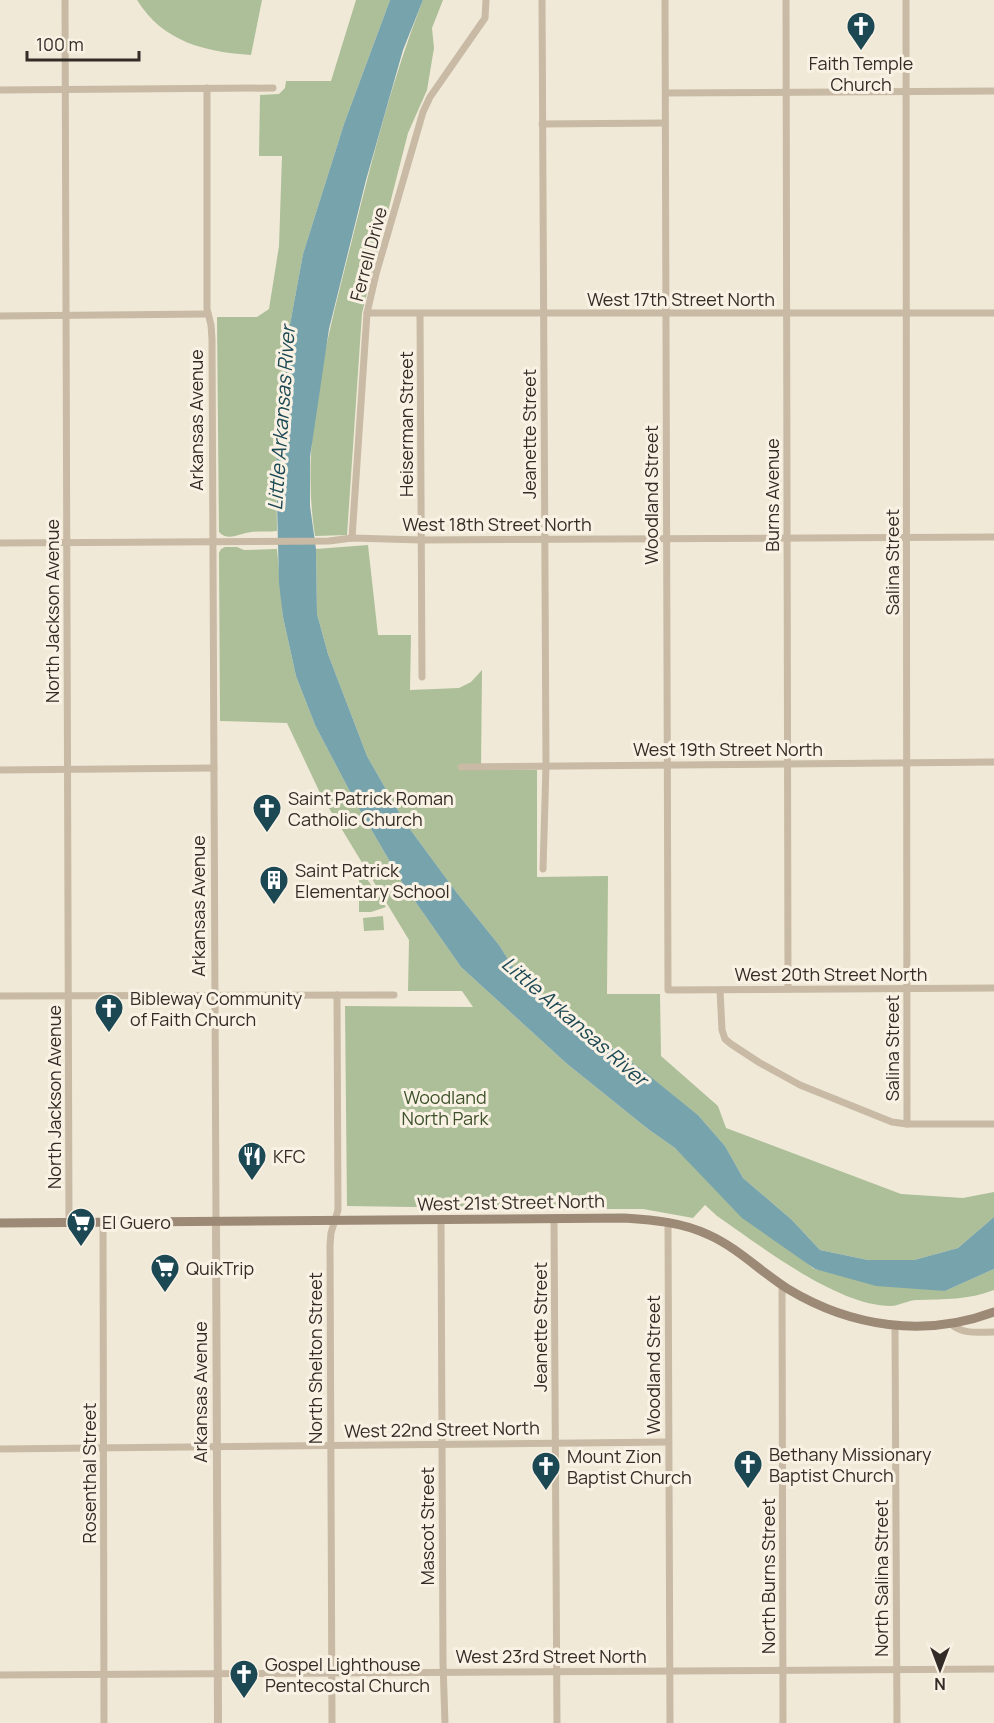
<svg xmlns="http://www.w3.org/2000/svg" width="994" height="1723" font-family="Manrope,sans-serif">
  <style>
    .green { fill: #acbf98 }
    .water { fill: #77a3ad }
    .lines { fill: none; stroke-linecap: round; stroke-linejoin: round }
    .minor { stroke: #c8baa4; stroke-width: 7 }
    .tertiary { stroke: #c8baa4; stroke-width: 8 }
    .secondary { stroke: #9c8976; stroke-width: 9 }
    .labels { text-anchor: middle; dominant-baseline: central; stroke-width: 6; stroke-linejoin: round; paint-order: stroke }
    .poi-label { font-size: 18px; fill: #342c26; stroke: #f9f2e4; text-anchor: start }
    .street-label { font-size: 18px; fill: #342c26; stroke: #f9f2e4 }
    .park-label { font-size: 18px; fill: #3d512a; stroke: #f9f2e4 }
    .water-label { font-size: 20px; font-style: italic; fill: #1c4854; stroke: #f9f2e4 }
  </style>
  <rect width="100%" height="100%" fill="#f1e9d8"/>
  <!-- green -->
  <g class="green">
    <path d="M 137,0 L 262,0 L 251,55 C 205,52 163,42 137,0 Z"/>
    <path d="M 356,0 L 390,0 L 344,124 L 303,254 L 284,357 L 276,464 L 277,531 C 268,532 260,531 251,532 C 241,533 228,542 219,532 L 217,317 L 257,317 L 269,309 L 279,246 L 282,156 L 259,156 L 260,95 L 279,94 L 285,88 L 286,81 L 331,81 Z"/>
    <path d="M 423,0 L 443,0 L 432,28 L 434,48 L 427,90 L 408,133 L 362,313 L 347,535 L 315,536 C 299,437 329,332 353,236 C 373,156 393,76 423,0 Z"/>
    <path d="M 368,545 L 378,635 L 411,635 L 410,690 L 459,688 L 471,682 L 482,670 L 481,770 L 537,770 L 537,877 L 608,876 L 607,994 L 660,994 L 661,1056 L 718,1106 L 726,1128 L 901,1194 L 963,1198 L 994,1192 L 994,1217 L 958,1248 L 914,1260 L 868,1260 L 820,1250 L 792,1220 L 743,1178 L 725,1146 L 698,1115 L 584,1025 L 522,981 L 499,945 L 457,893 L 404,821 L 367,756 L 328,654 L 317,614 L 316,549 Z"/>
    <path d="M 225,547 L 237,547 L 244,550 L 277,549 L 283,617 L 296,676 L 315,725 L 358,807 L 403,884 L 461,967 L 566,1063 L 648,1129 L 675,1148 L 696,1168 L 814,1269 L 945,1291 L 994,1269 L 994,1290 C 968,1300 945,1299 917,1300 C 908,1300 899,1306 891,1306 C 837,1306 761,1246 717,1216 L 705,1205 L 693,1218 L 643,1209 L 572,1209 L 562,1206 L 476,1208 L 347,1206 L 345,1006 L 473,1007 L 462,991 L 408,991 L 409,940 L 321,795 L 287,723 L 220,721 L 219,553 L 221,549 Z"/>
    <path d="M 365,876 L 386,907 L 371,912 L 359,912 L 359,878 Z"/>
    <path d="M 383,916 L 384,930 L 364,931 L 363,918 Z"/>
  </g>
  <!-- water -->
  <path class="water" d="M 390,0 L 423,0 L 403,50 L 366,180 L 329,329 L 310,457 L 310,506 L 316,549 L 317,614 L 328,654 L 367,756 L 404,821 L 457,893 L 499,945 L 522,981 L 642,1070 L 698,1115 L 725,1146 L 743,1178 L 792,1220 L 820,1250 L 868,1260 L 914,1260 L 958,1248 L 994,1217 L 994,1269 L 945,1291 L 876,1286 L 815,1269 L 742,1218 L 675,1148 L 648,1129 L 566,1063 L 461,967 L 403,884 L 358,807 L 315,725 L 296,676 L 283,617 L 279,583 L 276,464 L 284,357 L 303,254 L 344,124 Z"/>
  <g class="lines">
    <!-- minor -->
    <g class="minor">
      <path d="M 65,0 L 69,1223"/>
      <path d="M 542,0 L 546,766 L 543,869"/>
      <path d="M 665,0 L 668,990 L 994,988"/>
      <path d="M 786,0 L 788,989"/>
      <path d="M 906,0 L 907,1124"/>
      <path d="M 207,88 L 207,309 L 211,325 L 212,339 L 216,1221"/>
      <path d="M 0,90 L 273,88"/>
      <path d="M 666,93 L 994,91"/>
      <path d="M 542,124 L 664,123"/>
      <path d="M 367,313 L 994,313"/>
      <path d="M 420,314 L 422,677"/>
      <path d="M 0,316 L 208,314"/>
      <path d="M 352,538 L 367,313 L 376,274 L 423,112 L 430,97 L 485,18 L 486,0"/>
      <path d="M 0,543 L 329,541 L 352,538 L 421,540 L 994,537"/>
      <path d="M 461,767 L 994,762"/>
      <path d="M 0,770 L 214,768"/>
      <path d="M 720,990 L 722,1030 L 725,1039 L 731,1044 L 760,1063 L 800,1085 L 892,1122 L 907,1124 L 994,1124"/>
      <path d="M 0,996 L 394,995"/>
      <path d="M 554,1219 L 557,1723"/>
      <path d="M 441,1220 L 443,1663 L 445,1723"/>
      <path d="M 103,1222 L 104,1723"/>
      <path d="M 668,1222 L 670,1723"/>
      <path d="M 782,1285 L 783,1723"/>
      <path d="M 951,1324 C 964,1335 978,1332 994,1332"/>
      <path d="M 895,1326 L 897,1723"/>
      <path d="M 0,1449 L 668,1442"/>
      <path d="M 0,1675 L 994,1669"/>
      <path d="M 332,1723 L 330,1245 L 331,1233 L 338,1210 L 337,995"/>
    </g>
    <!-- tertiary -->
    <path class="tertiary" d="M 216,1221 L 218,1723"/>
    <!-- secondary -->
    <path class="secondary" d="M 0,1223 L 624,1218 C 653,1220 682,1222 709,1235 C 738,1248 761,1272 788,1289 C 851,1327 925,1338 994,1312"/>
  </g>
  <!-- icons -->
  <defs>
    <g id="church-pin" transform="scale(1.5)"><path d="M0 17L-7.5 6A9.5 9.5 0 1 1 7.5 6Z" fill="#1c4854" stroke="#f9f2e4"/><path d="M-1.2-6h2.4v3.5h3.3v2.4h-3.3V6h-2.4V-.1h-3.3v-2.4h3.3Z" fill="#fff"/></g>
    <g id="building-pin" transform="scale(1.5)"><path d="M0 17L-7.5 6A9.5 9.5 0 1 1 7.5 6Z" fill="#1c4854" stroke="#f9f2e4"/><path d="M-4-6H4V6H1V3H-1V6H-4ZM-2.5-4.3h1.7v1.8h-1.7ZM.8-4.3h1.7v1.8H.8ZM-2.5-1h1.7V.8h-1.7ZM.8-1h1.7V.8H.8Z" fill="#fff"/></g>
    <g id="restaurant-pin" transform="scale(1.5)"><path d="M0 17L-7.5 6A9.5 9.5 0 1 1 7.5 6Z" fill="#1c4854" stroke="#f9f2e4"/><path d="M-5-6h1v4h1v-4h1v4h1v-4h1v5L-1.5 .5V6h-2V.5L-5-1ZM5-6V6H3V1.5H1.5Q1.5-4 5-6Z" fill="#fff"/></g>
    <g id="supermarket-pin" transform="scale(1.5)"><path d="M0 17L-7.5 6A9.5 9.5 0 1 1 7.5 6Z" fill="#1c4854" stroke="#f9f2e4"/><path d="M-6-5.5h2.5l.6 2H6L4.5 2H-2.5L-4.4-4H-6ZM-1.5 3.2a1.3 1.3 0 1 0 .1 0ZM3 3.2a1.3 1.3 0 1 0 .1 0Z" fill="#fff"/></g>
  </defs>
  <g fill-rule="evenodd">
    <use href="#church-pin" x="861" y="26"/>
    <use href="#church-pin" x="267" y="808"/>
    <use href="#building-pin" x="274" y="880"/>
    <use href="#church-pin" x="109" y="1008"/>
    <use href="#restaurant-pin" x="252" y="1156"/>
    <use href="#supermarket-pin" x="81" y="1222"/>
    <use href="#supermarket-pin" x="165" y="1268"/>
    <use href="#church-pin" x="748" y="1464"/>
    <use href="#church-pin" x="546" y="1466"/>
    <use href="#church-pin" x="244" y="1674"/>
  </g>
  <g class="labels">
    <!-- poi labels -->
    <g class="poi-label">
      <text x="861" y="63" text-anchor="middle">Faith Temple<tspan x="861" dy="21">Church</tspan></text>
      <text x="288" y="798">Saint Patrick Roman<tspan x="288" dy="21">Catholic Church</tspan></text>
      <text x="295" y="870">Saint Patrick<tspan x="295" dy="21">Elementary School</tspan></text>
      <text x="130" y="998">Bibleway Community<tspan x="130" dy="21">of Faith Church</tspan></text>
      <text x="273" y="1156">KFC</text>
      <text x="102" y="1222">El Guero</text>
      <text x="186" y="1268">QuikTrip</text>
      <text x="769" y="1454">Bethany Missionary<tspan x="769" dy="21">Baptist Church</tspan></text>
      <text x="567" y="1456">Mount Zion<tspan x="567" dy="21">Baptist Church</tspan></text>
      <text x="265" y="1664">Gospel Lighthouse<tspan x="265" dy="21">Pentecostal Church</tspan></text>
    </g>
    <!-- street labels -->
    <g class="street-label">
      <text transform="translate(368 254) rotate(-75)">Ferrell Drive</text>
      <text x="681" y="299">West 17th Street North</text>
      <text transform="translate(196 420) rotate(-90)">Arkansas Avenue</text>
      <text transform="translate(406 424) rotate(-90)">Heiserman Street</text>
      <text transform="translate(529 434) rotate(-90)">Jeanette Street</text>
      <text transform="translate(651 495) rotate(-90)">Woodland Street</text>
      <text transform="translate(772 495) rotate(-90)">Burns Avenue</text>
      <text x="497" y="524">West 18th Street North</text>
      <text transform="translate(892 562) rotate(-90)">Salina Street</text>
      <text transform="translate(52 611) rotate(-90)">North Jackson Avenue</text>
      <text x="728" y="749">West 19th Street North</text>
      <text transform="translate(198 906) rotate(-90)">Arkansas Avenue</text>
      <text x="831" y="974">West 20th Street North</text>
      <text transform="translate(892 1048) rotate(-90)">Salina Street</text>
      <text transform="translate(54 1097) rotate(-90)">North Jackson Avenue</text>
      <text transform="translate(511 1202) rotate(-1)">West 21st Street North</text>
      <text transform="translate(540 1327) rotate(-90)">Jeanette Street</text>
      <text transform="translate(315 1358) rotate(-90)">North Shelton Street</text>
      <text transform="translate(653 1365) rotate(-90)">Woodland Street</text>
      <text transform="translate(200 1392) rotate(-90)">Arkansas Avenue</text>
      <text transform="translate(442 1429) rotate(-1)">West 22nd Street North</text>
      <text transform="translate(89 1473) rotate(-90)">Rosenthal Street</text>
      <text transform="translate(427 1526) rotate(-90)">Mascot Street</text>
      <text transform="translate(768 1576) rotate(-90)">North Burns Street</text>
      <text transform="translate(881 1578) rotate(-90)">North Salina Street</text>
      <text x="551" y="1656">West 23rd Street North</text>
    </g>
    <!-- park labels -->
    <g class="park-label">
      <text x="445" y="1097">Woodland<tspan x="445" dy="21">North Park</tspan></text>
    </g>
    <!-- water labels -->
    <g class="water-label">
      <text transform="translate(281 418) rotate(-86)">Little Arkansas River</text>
      <text transform="translate(575 1021) rotate(41)">Little Arkansas River</text>
    </g>
  </g>
  <!-- north arrow -->
  <g transform="translate(940 1669) rotate(180)" stroke="#f9f2e4" stroke-width="4.5" paint-order="stroke">
  <path d="M0-4.5L10 22L0 15L-10 22Z" fill="#342c26"/>
  <text y="-9" font-size="16" font-weight="bold" text-anchor="middle" fill="#342c26">N</text>
  </g>
  <!-- scale -->
  <path d="M27 51v9h112v-9" fill="none" stroke="#342c26" stroke-width="3"/>
  <text x="36" y="51" font-size="18" fill="#342c26" stroke="#f9f2e4" stroke-width="4.5" paint-order="stroke">100 m</text>
</svg>
